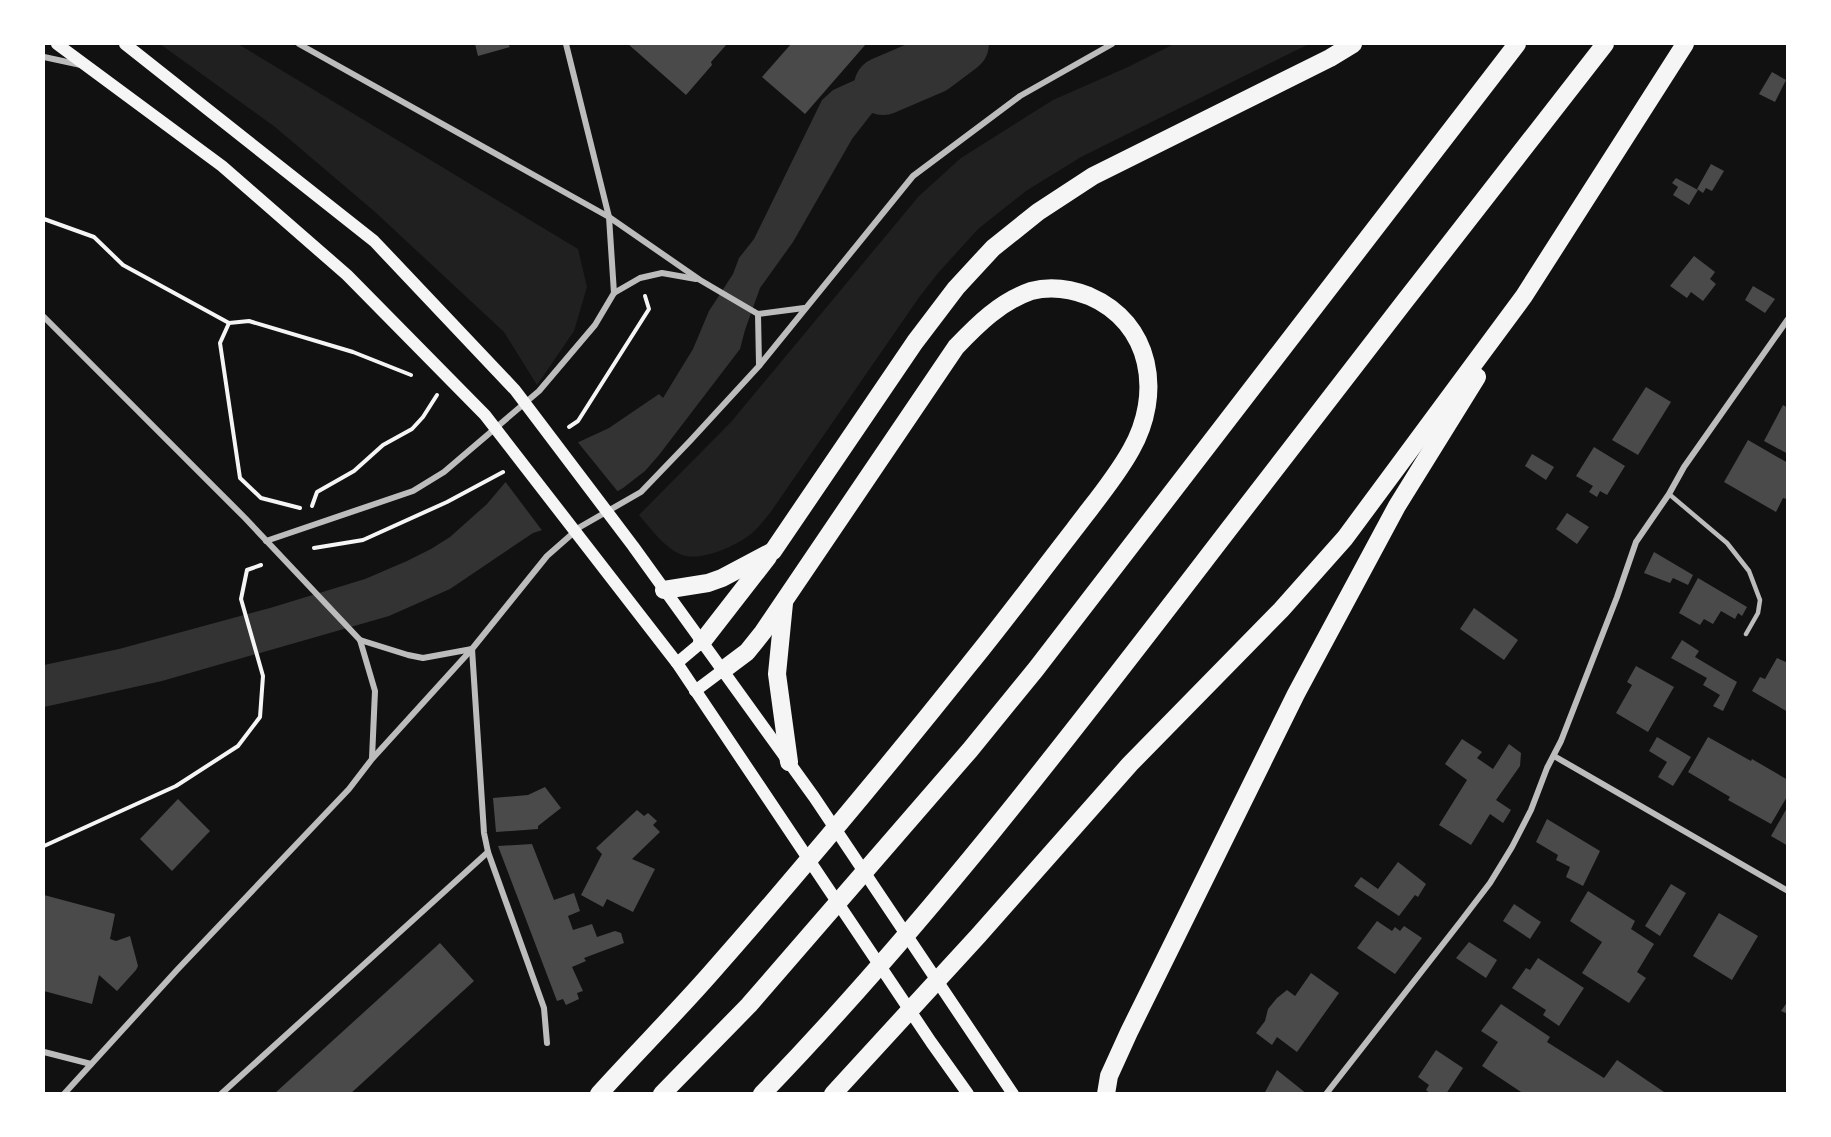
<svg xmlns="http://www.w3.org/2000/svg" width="1831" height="1137" font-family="Signika,sans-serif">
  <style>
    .green { fill: #202020 }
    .water { fill: #333 }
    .pier { fill: #111 }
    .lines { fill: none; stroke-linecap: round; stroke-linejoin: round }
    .river { stroke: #333; stroke-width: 58 }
    .building { fill: #4a4a4a }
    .path { stroke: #f5f5f5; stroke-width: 4 }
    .service { stroke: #bcbcbc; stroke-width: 4.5 }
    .minor { stroke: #bcbcbc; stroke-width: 6 }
    .secondary { stroke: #f5f5f5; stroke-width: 12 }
    .motorway { stroke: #f5f5f5; stroke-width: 18 }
  </style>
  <rect width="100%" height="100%" fill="#111"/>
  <!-- green -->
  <g class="green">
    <path d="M 160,44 L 238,44 L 578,249 L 587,287 L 574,331 L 537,385 L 504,332 L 374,211 L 275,127 Z"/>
    <path d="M 1174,44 L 1309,44 L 1081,157 L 1026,191 L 978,229 L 939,272 L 920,296 L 770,513 C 764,520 758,528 751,534 C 736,546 699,563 680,554 C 664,547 651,529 639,515 L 731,422 L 919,196 L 961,158 L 1053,100 L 1128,67 Z"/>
  </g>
  <!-- water -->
  <path class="water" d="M 924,49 L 955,49 L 971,67 L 898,98 L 873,112 L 852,139 L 793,242 L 760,288 L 745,330 L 740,349 L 659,455 L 645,471 L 623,488 L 576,516 L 555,526 L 533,533 L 450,589 L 389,616 L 162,681 L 44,707 L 44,665 L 119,649 L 270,608 L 365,579 L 407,561 L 431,549 L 450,537 L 487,504 L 514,472 L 609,428 L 659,394 L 663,398 L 693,349 L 709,311 L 733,274 L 739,258 L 754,239 L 822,100 L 833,90 Z"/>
  <!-- pier -->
  <path class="pier" d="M 576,440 L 619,493 L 577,518 L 544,533 L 504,480 L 513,470 Z"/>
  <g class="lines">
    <!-- river -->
    <path class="river" d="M 883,86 L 932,65 L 960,44"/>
  </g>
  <!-- building -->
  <g class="building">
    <path d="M 475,44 L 508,44 L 510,47 L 478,56 Z"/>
    <path d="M 628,44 L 727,44 L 711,62 L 712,65 L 686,95 Z"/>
    <path d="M 791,44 L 866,44 L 805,114 L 762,77 Z"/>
    <path d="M 1772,72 L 1786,80 L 1775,102 L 1759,94 Z"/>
    <path d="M 1711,164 L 1724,171 L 1712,191 L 1706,188 L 1703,193 L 1697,189 Z"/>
    <path d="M 1676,178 L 1698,190 L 1689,205 L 1673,195 L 1678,187 L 1672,183 Z"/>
    <path d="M 1694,256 L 1715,272 L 1710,279 L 1716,284 L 1703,301 L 1691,292 L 1687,298 L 1670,286 Z"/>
    <path d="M 1753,286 L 1775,299 L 1765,313 L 1745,300 Z"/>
    <path d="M 1646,387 L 1671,402 L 1638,455 L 1612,440 Z"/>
    <path d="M 1783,405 L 1788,408 L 1788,454 L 1764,441 Z"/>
    <path d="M 1748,440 L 1788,463 L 1788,498 L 1787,499 L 1783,498 L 1776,512 L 1724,482 Z"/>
    <path d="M 1594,447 L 1625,466 L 1607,495 L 1600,491 L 1597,497 L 1589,492 L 1593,486 L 1576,476 Z"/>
    <path d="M 1532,454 L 1554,467 L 1546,480 L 1525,466 Z"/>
    <path d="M 1567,513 L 1589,527 L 1577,544 L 1556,529 Z"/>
    <path d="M 1654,552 L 1693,575 L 1688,585 L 1673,578 L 1670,583 L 1644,573 Z"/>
    <path d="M 1698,578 L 1747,607 L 1742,616 L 1738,613 L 1735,619 L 1721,611 L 1713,624 L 1704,619 L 1700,625 L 1679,613 Z"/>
    <path d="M 1474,608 L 1518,640 L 1504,660 L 1460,629 Z"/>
    <path d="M 1682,640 L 1699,651 L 1695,657 L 1737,682 L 1723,711 L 1713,706 L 1720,695 L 1703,685 L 1707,678 L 1671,658 Z"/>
    <path d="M 1777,658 L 1788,663 L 1788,712 L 1752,691 L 1760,677 L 1765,679 Z"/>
    <path d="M 1636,666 L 1674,687 L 1648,732 L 1616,713 L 1632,685 L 1627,682 Z"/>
    <path d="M 1657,737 L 1691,757 L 1673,786 L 1658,777 L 1667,762 L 1649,751 Z"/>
    <path d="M 1708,737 L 1751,761 L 1752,759 L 1788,780 L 1788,795 L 1771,824 L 1728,800 L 1730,797 L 1688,772 Z"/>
    <path d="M 1462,739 L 1482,752 L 1477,758 L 1493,769 L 1509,744 L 1521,753 L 1520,766 L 1496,800 L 1511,810 L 1503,823 L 1490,814 L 1471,845 L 1439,825 L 1467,780 L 1445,764 Z"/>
    <path d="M 545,787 L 561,808 L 538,826 L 538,829 L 496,832 L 493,798 L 528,795 Z"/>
    <path d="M 178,799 L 210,831 L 172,871 L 140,839 Z"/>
    <path d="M 1788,806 L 1788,846 L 1771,836 Z"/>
    <path d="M 637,810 L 644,816 L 648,813 L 657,821 L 653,825 L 660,832 L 632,859 L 655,869 L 633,912 L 607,899 L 603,907 L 581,895 L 602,854 L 596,848 Z"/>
    <path d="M 1547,819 L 1600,851 L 1583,886 L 1566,877 L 1570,867 L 1556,860 L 1558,855 L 1536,842 Z"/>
    <path d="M 532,844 L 554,900 L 574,893 L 580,911 L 568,916 L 573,930 L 592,924 L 597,937 L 615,931 L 621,933 L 624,943 L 584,958 L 586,961 L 572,967 L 583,991 L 577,993 L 579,999 L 566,1005 L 563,999 L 557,1001 L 498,846 Z"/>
    <path d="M 1398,862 L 1426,884 L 1418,897 L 1415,895 L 1399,916 L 1354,886 L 1361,877 L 1378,889 Z"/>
    <path d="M 1671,884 L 1686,893 L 1660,936 L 1645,926 Z"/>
    <path d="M 1588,891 L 1635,921 L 1631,929 L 1654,944 L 1637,972 L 1646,978 L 1629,1003 L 1582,973 L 1602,942 L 1570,921 Z"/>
    <path d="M 44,895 L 115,914 L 110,939 L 116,941 L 130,936 L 138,966 L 136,970 L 117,991 L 99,975 L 92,1004 L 44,991 Z"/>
    <path d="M 1514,904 L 1541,922 L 1530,939 L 1503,921 Z"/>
    <path d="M 1719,913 L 1758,936 L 1732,980 L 1693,956 Z"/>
    <path d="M 1377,921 L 1392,931 L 1395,927 L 1400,931 L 1404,926 L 1422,938 L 1395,974 L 1357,948 Z"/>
    <path d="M 1469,942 L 1497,960 L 1486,978 L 1456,958 Z"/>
    <path d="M 440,943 L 474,981 L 350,1094 L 274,1094 Z"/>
    <path d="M 1538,958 L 1584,988 L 1559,1026 L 1543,1015 L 1546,1010 L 1512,988 L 1526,968 L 1530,970 Z"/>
    <path d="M 1311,973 L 1339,993 L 1297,1052 L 1277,1037 L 1272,1045 L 1256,1033 L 1265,1021 L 1268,1009 L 1277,998 L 1287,990 L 1295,996 Z"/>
    <path d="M 1788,1001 L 1788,1014 L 1781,1011 Z"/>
    <path d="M 1501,1004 L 1550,1037 L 1547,1042 L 1604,1078 L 1617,1060 L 1667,1094 L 1524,1094 L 1482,1066 L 1498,1042 L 1481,1031 Z"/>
    <path d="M 1436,1050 L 1463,1068 L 1446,1094 L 1431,1094 L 1426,1090 L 1429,1085 L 1418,1077 Z"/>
    <path d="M 1277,1070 L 1307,1094 L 1264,1094 Z"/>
  </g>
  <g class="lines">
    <!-- path -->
    <g class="path">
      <path d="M 44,219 L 94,237 L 123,265 L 229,323"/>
      <path d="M 569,427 L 578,421 L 649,309 L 645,296"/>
      <path d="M 312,506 L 317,492 L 354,471 L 383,445 L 412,429 L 423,417 L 437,395"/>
      <path d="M 300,508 L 261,498 L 240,478 L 220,343 L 229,323 L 249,321 L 353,352 L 411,375"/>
      <path d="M 314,548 L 363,540 L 447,502 L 503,472"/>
      <path d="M 44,846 L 176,786 L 238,746 L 260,717 L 263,676 L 241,599 L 247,570 L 261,565"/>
    </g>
    <!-- service -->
    <path class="service" d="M 1669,494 L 1727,543 L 1749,571 L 1760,600 L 1758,613 L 1746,634"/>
    <!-- minor -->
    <g class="minor">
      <path d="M 299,44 L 609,217 L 700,280 L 758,314 L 804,308"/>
      <path d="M 566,44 L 609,217 L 614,293"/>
      <path d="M 44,57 L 81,65"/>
      <path d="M 758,314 L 759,365"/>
      <path d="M 44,317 L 245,518 L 360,640 L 375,691 L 372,758"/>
      <path d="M 266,541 L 413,491 L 444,472 L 539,391 L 595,325 L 614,293 L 640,278 L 662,273 L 696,279"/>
      <path d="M 360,640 L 408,655 L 423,658 L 472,649"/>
      <path d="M 472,649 L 484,833 L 488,852 L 544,1008 L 547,1043"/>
      <path d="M 1554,756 L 1788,891"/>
      <path d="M 44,1052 L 91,1064"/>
      <path d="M 64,1094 L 177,970 L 349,789 L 372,759 L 472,649 L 547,556 L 580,527 L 641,492 L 690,441 L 759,366 L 913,176 L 1020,96 L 1112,44"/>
      <path d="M 221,1094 L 488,852"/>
      <path d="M 1326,1094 L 1461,921 L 1490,883 L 1512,847 L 1531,810 L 1547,768 L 1561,741 L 1617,597 L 1636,542 L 1669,494 L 1684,467 L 1788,319"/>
    </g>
    <!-- secondary -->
    <g class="secondary">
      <path d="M 57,44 L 222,166 L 347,275 L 485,415 L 677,663 L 931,1042 L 968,1094"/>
      <path d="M 125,44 L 374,241 L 515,390 L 633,546 L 814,797 L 1013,1094"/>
      <path d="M 677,663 L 702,642"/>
      <path d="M 695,691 L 723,670"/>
    </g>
    <!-- motorway -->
    <g class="motorway">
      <path d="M 664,590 L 708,583 L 722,578 L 773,551 L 915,342 L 956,288 L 993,248 L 1038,212 L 1093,176 L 1330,58 L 1353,44"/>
      <path d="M 784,603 L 777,674 L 789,762"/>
      <path d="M 702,642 L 768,557"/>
      <path d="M 599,1094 C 636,1053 675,1014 711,973 C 799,873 885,770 968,666 C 1004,622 1038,576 1073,531 C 1093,504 1115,479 1131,450 C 1163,394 1152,323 1089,296 C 1071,289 1050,286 1031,291 C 1000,302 978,324 956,347 L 763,632 L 747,652 L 723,670"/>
      <path d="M 662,1094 L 749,1005 L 970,750 L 1036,669 L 1517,44"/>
      <path d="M 762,1094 C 933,917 1082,720 1232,525 C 1355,364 1481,204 1605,44"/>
      <path d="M 833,1094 L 978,936 L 1130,764 L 1281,610 L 1345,538 L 1524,296 L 1685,44"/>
      <path d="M 1106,1094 L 1109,1076 L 1129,1032 L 1296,694 L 1397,506 L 1477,377"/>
    </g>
  </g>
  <!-- border -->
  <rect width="1831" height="1137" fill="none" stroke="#ffffff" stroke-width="90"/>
</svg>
